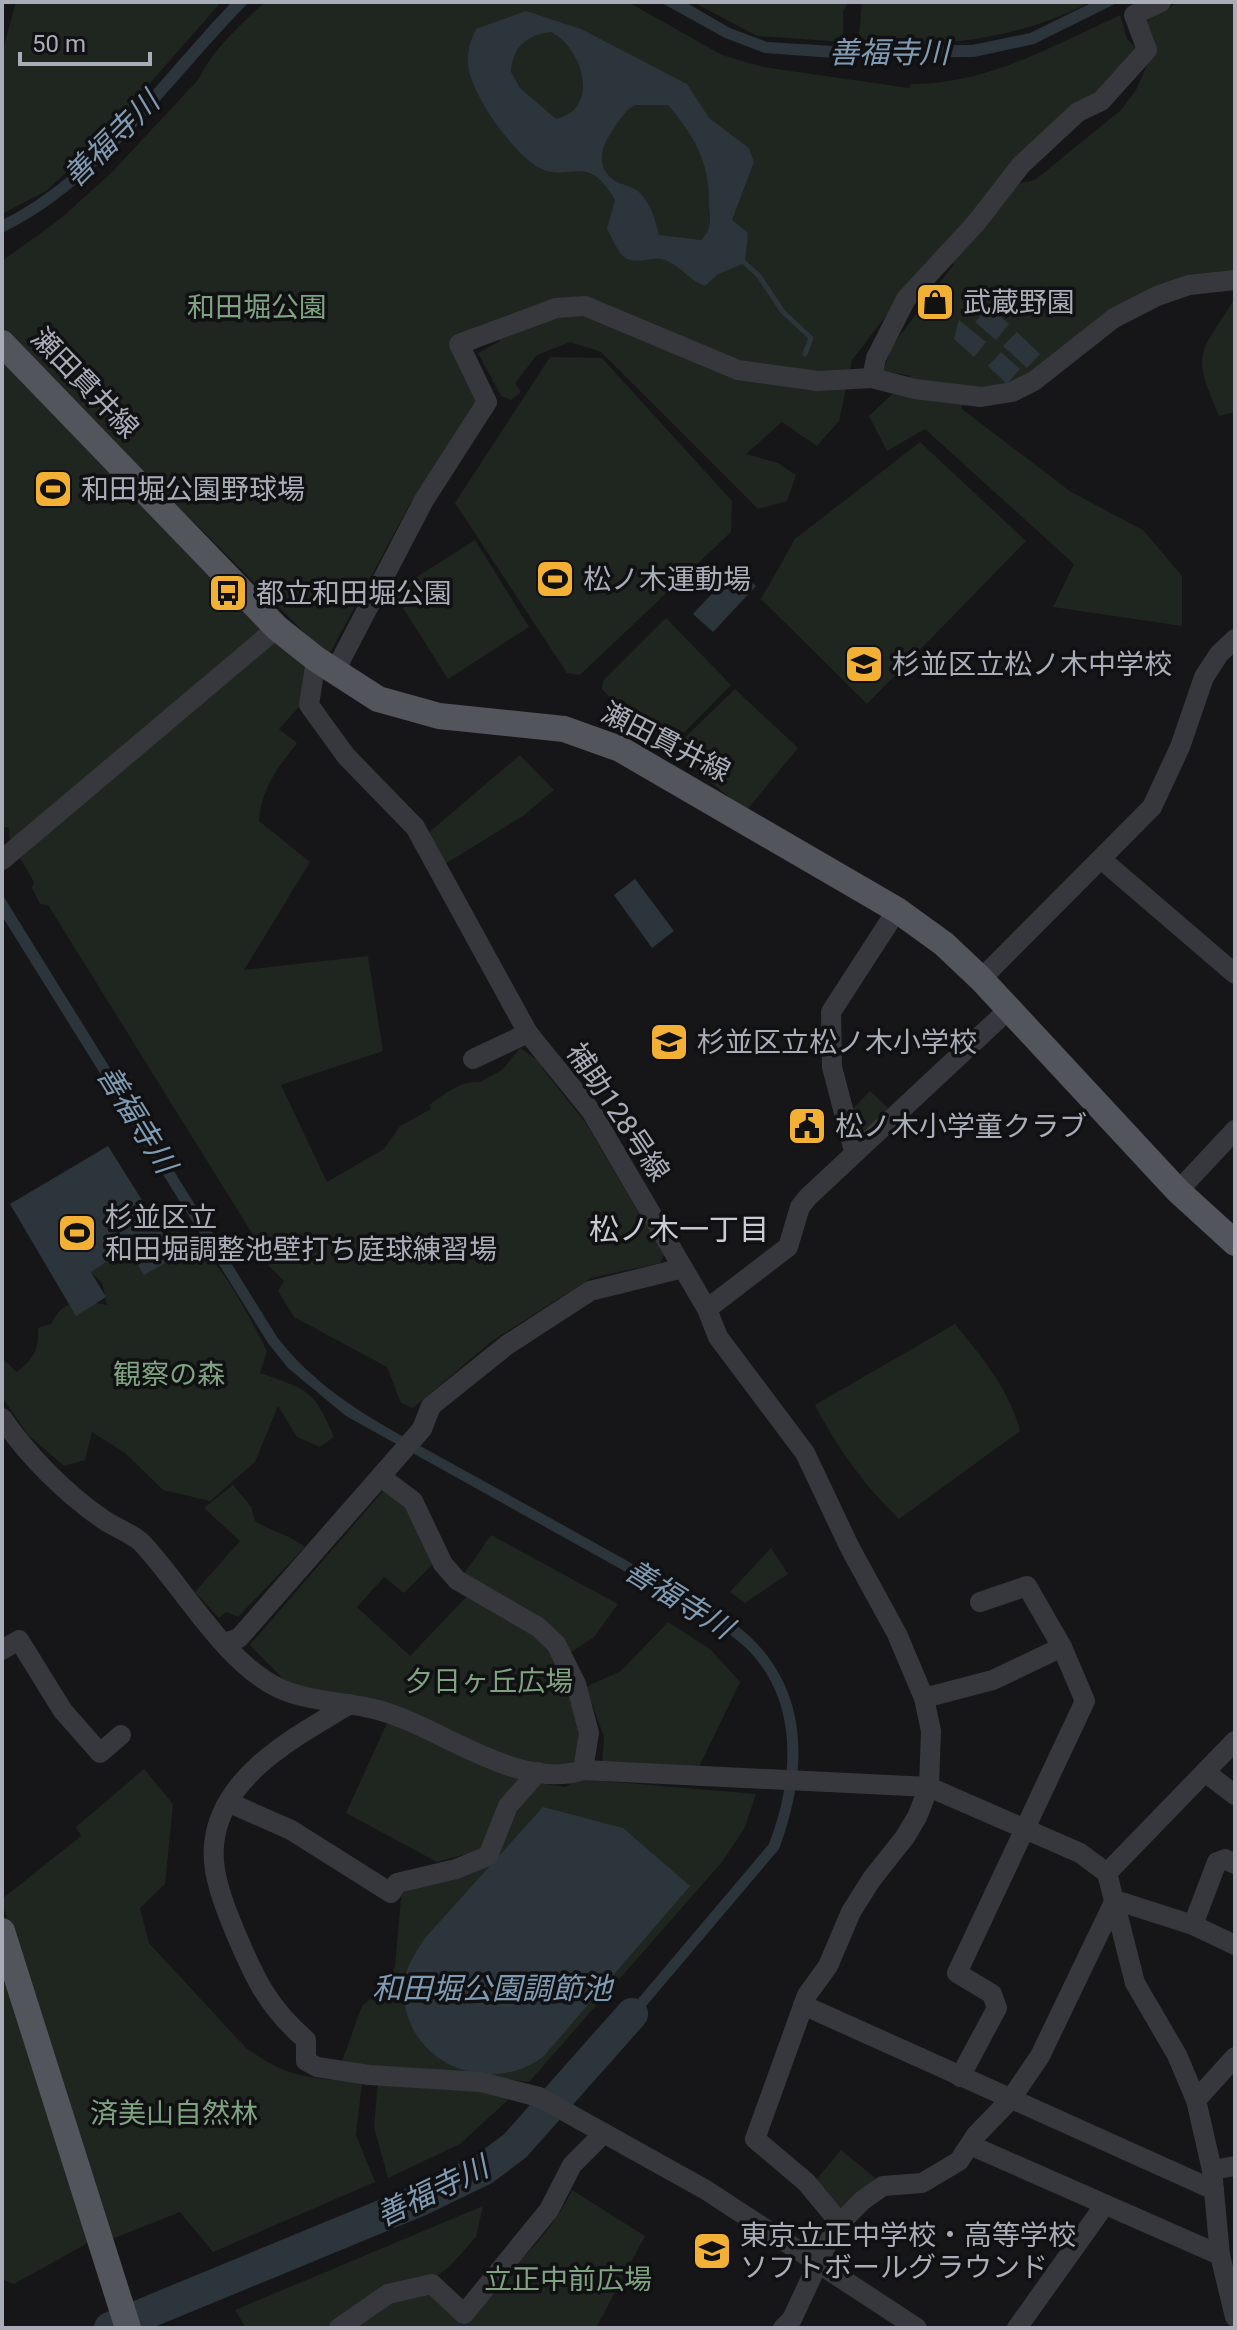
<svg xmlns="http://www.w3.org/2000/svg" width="1237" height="2330" font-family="Roboto,'Noto Sans JP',sans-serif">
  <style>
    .green { fill: #1e261f }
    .water { fill: #2c353c; fill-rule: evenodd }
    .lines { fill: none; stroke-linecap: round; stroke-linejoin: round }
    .stream { stroke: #2c353c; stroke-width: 5 }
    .river { stroke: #2c353c; stroke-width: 32 }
    .minor { stroke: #37383d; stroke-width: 20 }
    .major { stroke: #53555c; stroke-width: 26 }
    .labels { text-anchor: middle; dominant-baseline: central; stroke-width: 7; stroke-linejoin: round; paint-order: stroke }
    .poi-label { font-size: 28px; fill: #a8adb8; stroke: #111113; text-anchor: start }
    .park-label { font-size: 28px; fill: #7fa381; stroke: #111113 }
    .street-label { font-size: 28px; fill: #a8adb8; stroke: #111113 }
    .water-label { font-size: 30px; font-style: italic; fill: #7f9bb3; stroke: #111113 }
    .neighbourhood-label { font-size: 30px; fill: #c9ccd4; stroke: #111113 }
  </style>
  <rect width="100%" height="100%" fill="#161618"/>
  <!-- green -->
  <g class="green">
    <path d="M 16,2 L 221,2 L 94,147 L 46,191 L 2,214 L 2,53 Z"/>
    <path d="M 265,2 L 628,2 L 722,55 L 763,67 L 909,88 L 911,84 C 985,85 1055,45 1120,15 L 1127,39 L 1136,48 L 1098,94 L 993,189 L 1035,180 L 1121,110 L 1136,90 L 1154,49 L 1144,23 L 1178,2 L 1235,2 L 1235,273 L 1183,279 L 1028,379 L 994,392 L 960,388 L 962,409 L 1071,492 L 1143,530 L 1182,576 L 1182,626 L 1053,607 L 1074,564 L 925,429 L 887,451 L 869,416 L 911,376 L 883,371 L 892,346 L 954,264 L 949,261 L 903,294 L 852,360 L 839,421 L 817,446 L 782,422 L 746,454 L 778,463 L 796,475 L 787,501 L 758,509 L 601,352 L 570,342 L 537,355 L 515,383 L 521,392 L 511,400 L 501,396 L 478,353 L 500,341 L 487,323 L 450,339 L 479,403 L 410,504 L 331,651 L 325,653 L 2,331 L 2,261 L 60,219 L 111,173 L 198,80 C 213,49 240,25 265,2 Z"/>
    <path d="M 693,2 L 849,2 L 843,11 L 843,42 L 757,36 Z"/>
    <path d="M 862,2 L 1090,2 C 1016,41 941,46 858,46 Z"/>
    <path d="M 1235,298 L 1235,412 L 1219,416 C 1191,349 1199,357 1235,298 Z"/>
    <path d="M 2,355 L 275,642 L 305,661 L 301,705 L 279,729 L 297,743 C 278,767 261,789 259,821 L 310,862 L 244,970 L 368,956 L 383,1051 L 281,1085 L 327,1182 L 384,1149 L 400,1126 L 431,1109 L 429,1105 C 443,1095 463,1079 480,1082 L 502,1070 L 520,1048 L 543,1064 L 542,1068 L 585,1122 L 664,1255 L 660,1263 L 591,1278 L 492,1341 L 413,1408 L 401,1403 L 387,1367 L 294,1317 L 278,1291 L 284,1281 L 267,1264 L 268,1259 L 48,905 L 40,904 L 32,888 L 34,882 L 10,841 L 9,828 L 2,826 Z"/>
    <path d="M 550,357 L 602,358 L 732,501 L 731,532 L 580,675 L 567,673 L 455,503 Z"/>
    <path d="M 920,442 L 1026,541 L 867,704 L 761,599 L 795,539 Z"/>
    <path d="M 475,540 L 529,627 L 448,679 L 393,592 Z"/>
    <path d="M 666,618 L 731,685 L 663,754 L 602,689 L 603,681 Z"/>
    <path d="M 735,689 L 798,748 L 746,811 L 672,750 Z"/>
    <path d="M 520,755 L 554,790 L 523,816 L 445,864 L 428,833 Z"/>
    <path d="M 870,1091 L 888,1108 L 865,1132 L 849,1113 Z"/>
    <path d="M 169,1228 C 211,1236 248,1315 267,1351 L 260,1373 C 308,1390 314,1389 334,1437 L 320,1447 L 297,1437 L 278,1406 L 255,1462 L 210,1501 L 163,1490 L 125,1453 L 92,1432 L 85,1460 L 64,1466 L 28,1435 L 2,1397 L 2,1358 L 17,1372 C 34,1358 39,1350 38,1328 L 51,1324 C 64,1298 80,1300 107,1305 L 102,1283 L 91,1272 L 110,1252 L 137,1252 L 158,1233 Z"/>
    <path d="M 955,1324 C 981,1356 1010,1390 1020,1431 L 899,1519 C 864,1485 837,1448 815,1405 Z"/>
    <path d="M 233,1485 L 251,1507 L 255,1521 C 272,1532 288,1534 305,1547 L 238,1617 L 226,1612 L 219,1618 L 195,1592 L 240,1541 L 204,1508 Z"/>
    <path d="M 383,1491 L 408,1505 L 434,1557 L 431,1566 L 404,1593 L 384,1577 L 357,1607 L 410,1656 L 466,1597 C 487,1608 514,1618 533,1633 C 569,1661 575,1709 583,1751 L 570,1767 L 540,1766 L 287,1683 L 250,1645 Z"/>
    <path d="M 491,1535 L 618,1604 L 594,1637 L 567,1655 L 463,1575 Z"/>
    <path d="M 771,1548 L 788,1574 L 745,1603 L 730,1592 Z"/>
    <path d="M 668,1622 L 710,1649 L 740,1682 L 697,1771 L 602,1764 L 604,1737 L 586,1687 L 621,1671 Z"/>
    <path d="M 388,1721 L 525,1775 L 484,1849 L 437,1862 L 346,1813 Z"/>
    <path d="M 144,1769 L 173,1804 L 165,1884 L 140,1908 L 149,1943 L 246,2048 C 287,2078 312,2079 362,2082 L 356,2135 L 375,2182 L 213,2252 L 180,2212 L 112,2239 L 2,1903 L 2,1899 L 81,1836 L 76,1827 Z"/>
    <path d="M 579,1779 L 756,1794 L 744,1829 L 722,1862 L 529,2082 L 487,2076 L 340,2067 L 362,2006 L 385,1986 L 395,1967 L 402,1887 L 499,1850 L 519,1807 L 539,1783 L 565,1787 Z"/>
    <path d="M 2,1971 L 88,2238 L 86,2244 L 14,2284 L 2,2279 Z"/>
    <path d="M 378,2081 L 497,2089 L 508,2100 L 460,2144 L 388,2178 L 374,2127 Z"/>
    <path d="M 841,2150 L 880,2182 L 845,2209 L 836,2208 L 815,2181 Z"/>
    <path d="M 572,2190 L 645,2236 L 596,2328 L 350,2328 L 389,2300 L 430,2290 L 466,2323 C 499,2277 548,2242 572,2190 Z"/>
    <path d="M 483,2206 L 476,2237 L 449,2267 L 434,2278 L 331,2328 L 246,2328 L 235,2310 Z"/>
  </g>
  <!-- water -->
  <g class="water">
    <path d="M 232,2 L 249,2 C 172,80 101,186 2,233 L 2,220 C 91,178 163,73 232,2 Z"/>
    <path d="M 660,2 L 685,2 L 730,28 L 767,42 L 834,46 L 972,45 L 1030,33 L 1093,2 L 1119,2 L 1034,44 L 974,57 L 833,58 L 765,53 L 725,38 Z"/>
    <path d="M 526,11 L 581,29 L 687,84 L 709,118 L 749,148 L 754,162 L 732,220 L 748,233 L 745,263 L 718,274 L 705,286 C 688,280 680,264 662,259 C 651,257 634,265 624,257 C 617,251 612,237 607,229 L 615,200 C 586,149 569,186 536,166 C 511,150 471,94 468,65 C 467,51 470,42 476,29 ZM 551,32 C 583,48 601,109 556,119 L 520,88 L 511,72 C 512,47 528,34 551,32 ZM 635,105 L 668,105 C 693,134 709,161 709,200 C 709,216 714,228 701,240 L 659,235 C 655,219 651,203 638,191 C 631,186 622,185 615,181 C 596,168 600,149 611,133 C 618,122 624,111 635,105 Z"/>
    <path d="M 989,306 L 1009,324 L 996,340 L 975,322 Z"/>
    <path d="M 959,320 L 986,342 L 974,357 L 954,339 Z"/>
    <path d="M 1017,332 L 1040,354 L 1027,368 L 1003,346 Z"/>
    <path d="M 1001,352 L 1020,369 L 1007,384 L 988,366 Z"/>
    <path d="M 736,568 L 756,586 L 713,632 L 693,614 Z"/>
    <path d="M 635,879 L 674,931 L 652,948 L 614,895 Z"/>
    <path d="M 2,894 L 277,1337 C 325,1400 395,1431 462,1469 C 524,1503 586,1538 647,1572 C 690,1596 746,1621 773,1664 C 811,1721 801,1789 779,1849 L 608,2051 L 600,2044 L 769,1844 C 793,1781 800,1706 750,1652 C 735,1636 714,1624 696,1611 L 346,1416 L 288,1368 L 268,1343 L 2,916 Z"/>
    <path d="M 108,1146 L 177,1256 L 144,1275 L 127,1248 L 91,1272 L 106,1297 L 76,1316 L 10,1204 Z"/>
    <path d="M 543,1807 L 623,1828 L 690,1886 L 543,2057 C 484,2100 398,2058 404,1983 C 406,1966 416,1952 425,1938 Z"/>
  </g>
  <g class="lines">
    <!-- stream -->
    <path class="stream" d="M 745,263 L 759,276 L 783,312 L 811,338 L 805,354"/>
    <!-- river -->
    <path class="river" d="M 110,2328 L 418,2201 L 484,2169 L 515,2146 L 632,2014"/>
    <!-- minor -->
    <g class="minor">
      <path d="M 872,378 L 876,358 L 906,299 L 976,223 L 1021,165 L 1078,112 L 1101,101 L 1147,50 L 1134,15 L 1161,2"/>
      <path d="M 316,659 L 309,705 L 346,756 L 415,827 L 528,1033 L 591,1111 L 707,1309 L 718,1337 L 805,1453 L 850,1548 L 897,1634 L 924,1698 L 931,1731 L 929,1787 L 917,1817 L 905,1837 L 871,1880 L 851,1912 L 828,1966 L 807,1995 L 755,2139 L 806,2182 L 840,2223"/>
      <path d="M 335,671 L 424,500 L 487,402 L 459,344 L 556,308 L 585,306 L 738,370 L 818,381 L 872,378 L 915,389 L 981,397 L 1012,392 L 1034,381 L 1114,318 L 1157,296 L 1189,285 L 1235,280"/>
      <path d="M 1101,859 L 1235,974"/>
      <path d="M 2,860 L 277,628"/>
      <path d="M 981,979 L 1152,807 L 1180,747 L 1204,677 L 1219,654 L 1235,639"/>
      <path d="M 473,1059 L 528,1033"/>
      <path d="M 854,1151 L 832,1067 L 831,1012 L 897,910"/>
      <path d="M 1178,1191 L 1235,1130"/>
      <path d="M 707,1309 L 788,1247 L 800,1207 L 808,1197 L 1007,1011"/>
      <path d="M 2,1418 C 28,1456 66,1494 104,1520 C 116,1528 131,1533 141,1542 C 183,1586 226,1666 283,1690 C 312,1702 348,1702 378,1710 C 439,1726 519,1792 583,1770 L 929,1787 L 1080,1853 L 1107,1873 L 1135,1983 L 1177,2055 L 1196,2100 L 1212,2170 L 1220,2255 L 1235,2317"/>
      <path d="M 381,1477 L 413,1501 L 443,1564 L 457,1580 L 538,1627 L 556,1644 L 576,1684 L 589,1733 L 583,1770"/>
      <path d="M 225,1643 L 239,1638 L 422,1429 L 431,1406 L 507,1345 L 590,1291 L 683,1268"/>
      <path d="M 2,1650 L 19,1640 L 63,1711 L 100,1753 L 121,1735"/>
      <path d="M 924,1698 L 993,1680 L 1062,1647"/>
      <path d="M 350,1704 C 297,1736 220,1775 214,1845 C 211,1873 225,1908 236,1934 C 255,1979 268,2007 306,2040 L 306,2061 L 317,2067 L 369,2075 L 481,2082 L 539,2097 L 706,2190 L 917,2328"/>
      <path d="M 1205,1772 L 1235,1795"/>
      <path d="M 230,1803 L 291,1830 L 391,1893 L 397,1883 L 456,1869 L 488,1856 L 508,1806 L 538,1772"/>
      <path d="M 1107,1873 L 1235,1741"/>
      <path d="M 1115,1900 L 1193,1925 L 1235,1945"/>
      <path d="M 1193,1925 L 1217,1862 L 1225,1859 L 1235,1864"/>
      <path d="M 803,2005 L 1214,2190"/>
      <path d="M 960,2077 L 997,2008 L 992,1994 L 957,1973 L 1085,1701 L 1062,1647 L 1027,1586 L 980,1602"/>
      <path d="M 1196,2100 L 1235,2057"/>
      <path d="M 970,2145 L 1220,2255"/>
      <path d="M 1212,2170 L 1235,2166"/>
      <path d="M 339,2328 L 388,2294 L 432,2284 L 464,2314 L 549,2210 L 572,2165 L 604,2133"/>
      <path d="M 783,2328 L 792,2319 L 827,2244 L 840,2223 L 863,2200 L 883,2186 L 922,2183 L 959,2161 L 976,2135 L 1010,2100 L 1040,2056 L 1115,1900"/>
      <path d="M 1017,2328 L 1104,2206"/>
    </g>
    <!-- major -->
    <g class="major">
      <path d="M 2,343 L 277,628 L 316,659 L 378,699 L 439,716 L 564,729 L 620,749 L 897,910 L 944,944 L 981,979 L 1178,1191 L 1235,1243"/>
      <path d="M 2,1931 L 128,2328"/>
    </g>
  </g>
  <!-- icons -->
  <defs>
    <g id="shop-square" transform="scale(2)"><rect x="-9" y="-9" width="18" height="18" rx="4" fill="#f2b134" stroke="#111113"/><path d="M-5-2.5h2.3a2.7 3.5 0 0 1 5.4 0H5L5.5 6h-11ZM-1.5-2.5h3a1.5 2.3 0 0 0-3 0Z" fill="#111"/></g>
    <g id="stadium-square" transform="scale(2)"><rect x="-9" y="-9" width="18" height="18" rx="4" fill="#f2b134" stroke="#111113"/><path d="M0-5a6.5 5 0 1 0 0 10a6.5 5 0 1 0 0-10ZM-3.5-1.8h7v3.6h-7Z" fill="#111"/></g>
    <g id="bus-square" transform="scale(2)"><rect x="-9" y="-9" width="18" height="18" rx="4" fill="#f2b134" stroke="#111113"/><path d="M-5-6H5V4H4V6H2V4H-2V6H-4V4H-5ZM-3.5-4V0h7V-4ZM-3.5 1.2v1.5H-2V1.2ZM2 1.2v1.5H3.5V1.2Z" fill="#111"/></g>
    <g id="school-square" transform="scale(2)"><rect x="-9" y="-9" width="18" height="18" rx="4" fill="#f2b134" stroke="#111113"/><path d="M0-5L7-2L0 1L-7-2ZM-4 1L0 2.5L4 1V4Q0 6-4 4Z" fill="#111"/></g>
    <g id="civic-square" transform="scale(2)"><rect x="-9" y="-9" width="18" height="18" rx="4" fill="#f2b134" stroke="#111113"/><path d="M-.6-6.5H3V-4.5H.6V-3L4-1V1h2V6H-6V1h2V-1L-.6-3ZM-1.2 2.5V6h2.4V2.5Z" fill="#111"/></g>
  </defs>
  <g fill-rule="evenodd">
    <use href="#shop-square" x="935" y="302"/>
    <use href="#stadium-square" x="53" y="489"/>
    <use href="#stadium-square" x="555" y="579"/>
    <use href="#bus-square" x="228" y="593"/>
    <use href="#school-square" x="864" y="664"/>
    <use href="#school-square" x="669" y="1042"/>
    <use href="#civic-square" x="807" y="1126"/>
    <use href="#stadium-square" x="77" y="1233"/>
    <use href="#school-square" x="712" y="2251"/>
  </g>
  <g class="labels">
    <!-- poi labels -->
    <g class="poi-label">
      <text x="963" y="302">武蔵野園</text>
      <text x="81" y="489">和田堀公園野球場</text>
      <text x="583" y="579">松ノ木運動場</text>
      <text x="256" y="593">都立和田堀公園</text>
      <text x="892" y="664">杉並区立松ノ木中学校</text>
      <text x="697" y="1042">杉並区立松ノ木小学校</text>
      <text x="835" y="1126">松ノ木小学童クラブ</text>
      <text x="105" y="1217">杉並区立<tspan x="105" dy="32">和田堀調整池壁打ち庭球練習場</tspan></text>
      <text x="740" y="2235">東京立正中学校・高等学校<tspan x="740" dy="32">ソフトボールグラウンド</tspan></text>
    </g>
    <!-- park labels -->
    <g class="park-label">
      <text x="257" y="307">和田堀公園</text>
      <text x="169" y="1374">観察の森</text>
      <text x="489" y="1681">夕日ヶ丘広場</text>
      <text x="174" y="2113">済美山自然林</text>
      <text x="568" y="2279">立正中前広場</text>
    </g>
    <!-- street labels -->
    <g class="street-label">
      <text transform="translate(85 383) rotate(46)">瀬田貫井線</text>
      <text transform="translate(666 742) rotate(27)">瀬田貫井線</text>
      <text transform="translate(618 1112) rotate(56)">補助128号線</text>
    </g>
    <!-- water labels -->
    <g class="water-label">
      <text x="889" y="52">善福寺川</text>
      <text transform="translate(111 139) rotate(-45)">善福寺川</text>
      <text transform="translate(137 1119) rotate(58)">善福寺川</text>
      <text transform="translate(679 1599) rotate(32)">善福寺川</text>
      <text x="492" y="1988">和田堀公園調節池</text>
      <text transform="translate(432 2191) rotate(-26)">善福寺川</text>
    </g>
    <!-- neighbourhood labels -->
    <g class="neighbourhood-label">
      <text x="679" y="1229">松ノ木一丁目</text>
    </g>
  </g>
  <!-- border -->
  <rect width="1237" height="2330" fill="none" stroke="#a8adb8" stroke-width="8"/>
  <!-- scale -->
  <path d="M20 52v12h130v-12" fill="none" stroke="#a8adb8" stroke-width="4"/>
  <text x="32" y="52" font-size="24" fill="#a8adb8" stroke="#111113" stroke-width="6" paint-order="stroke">50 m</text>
</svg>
